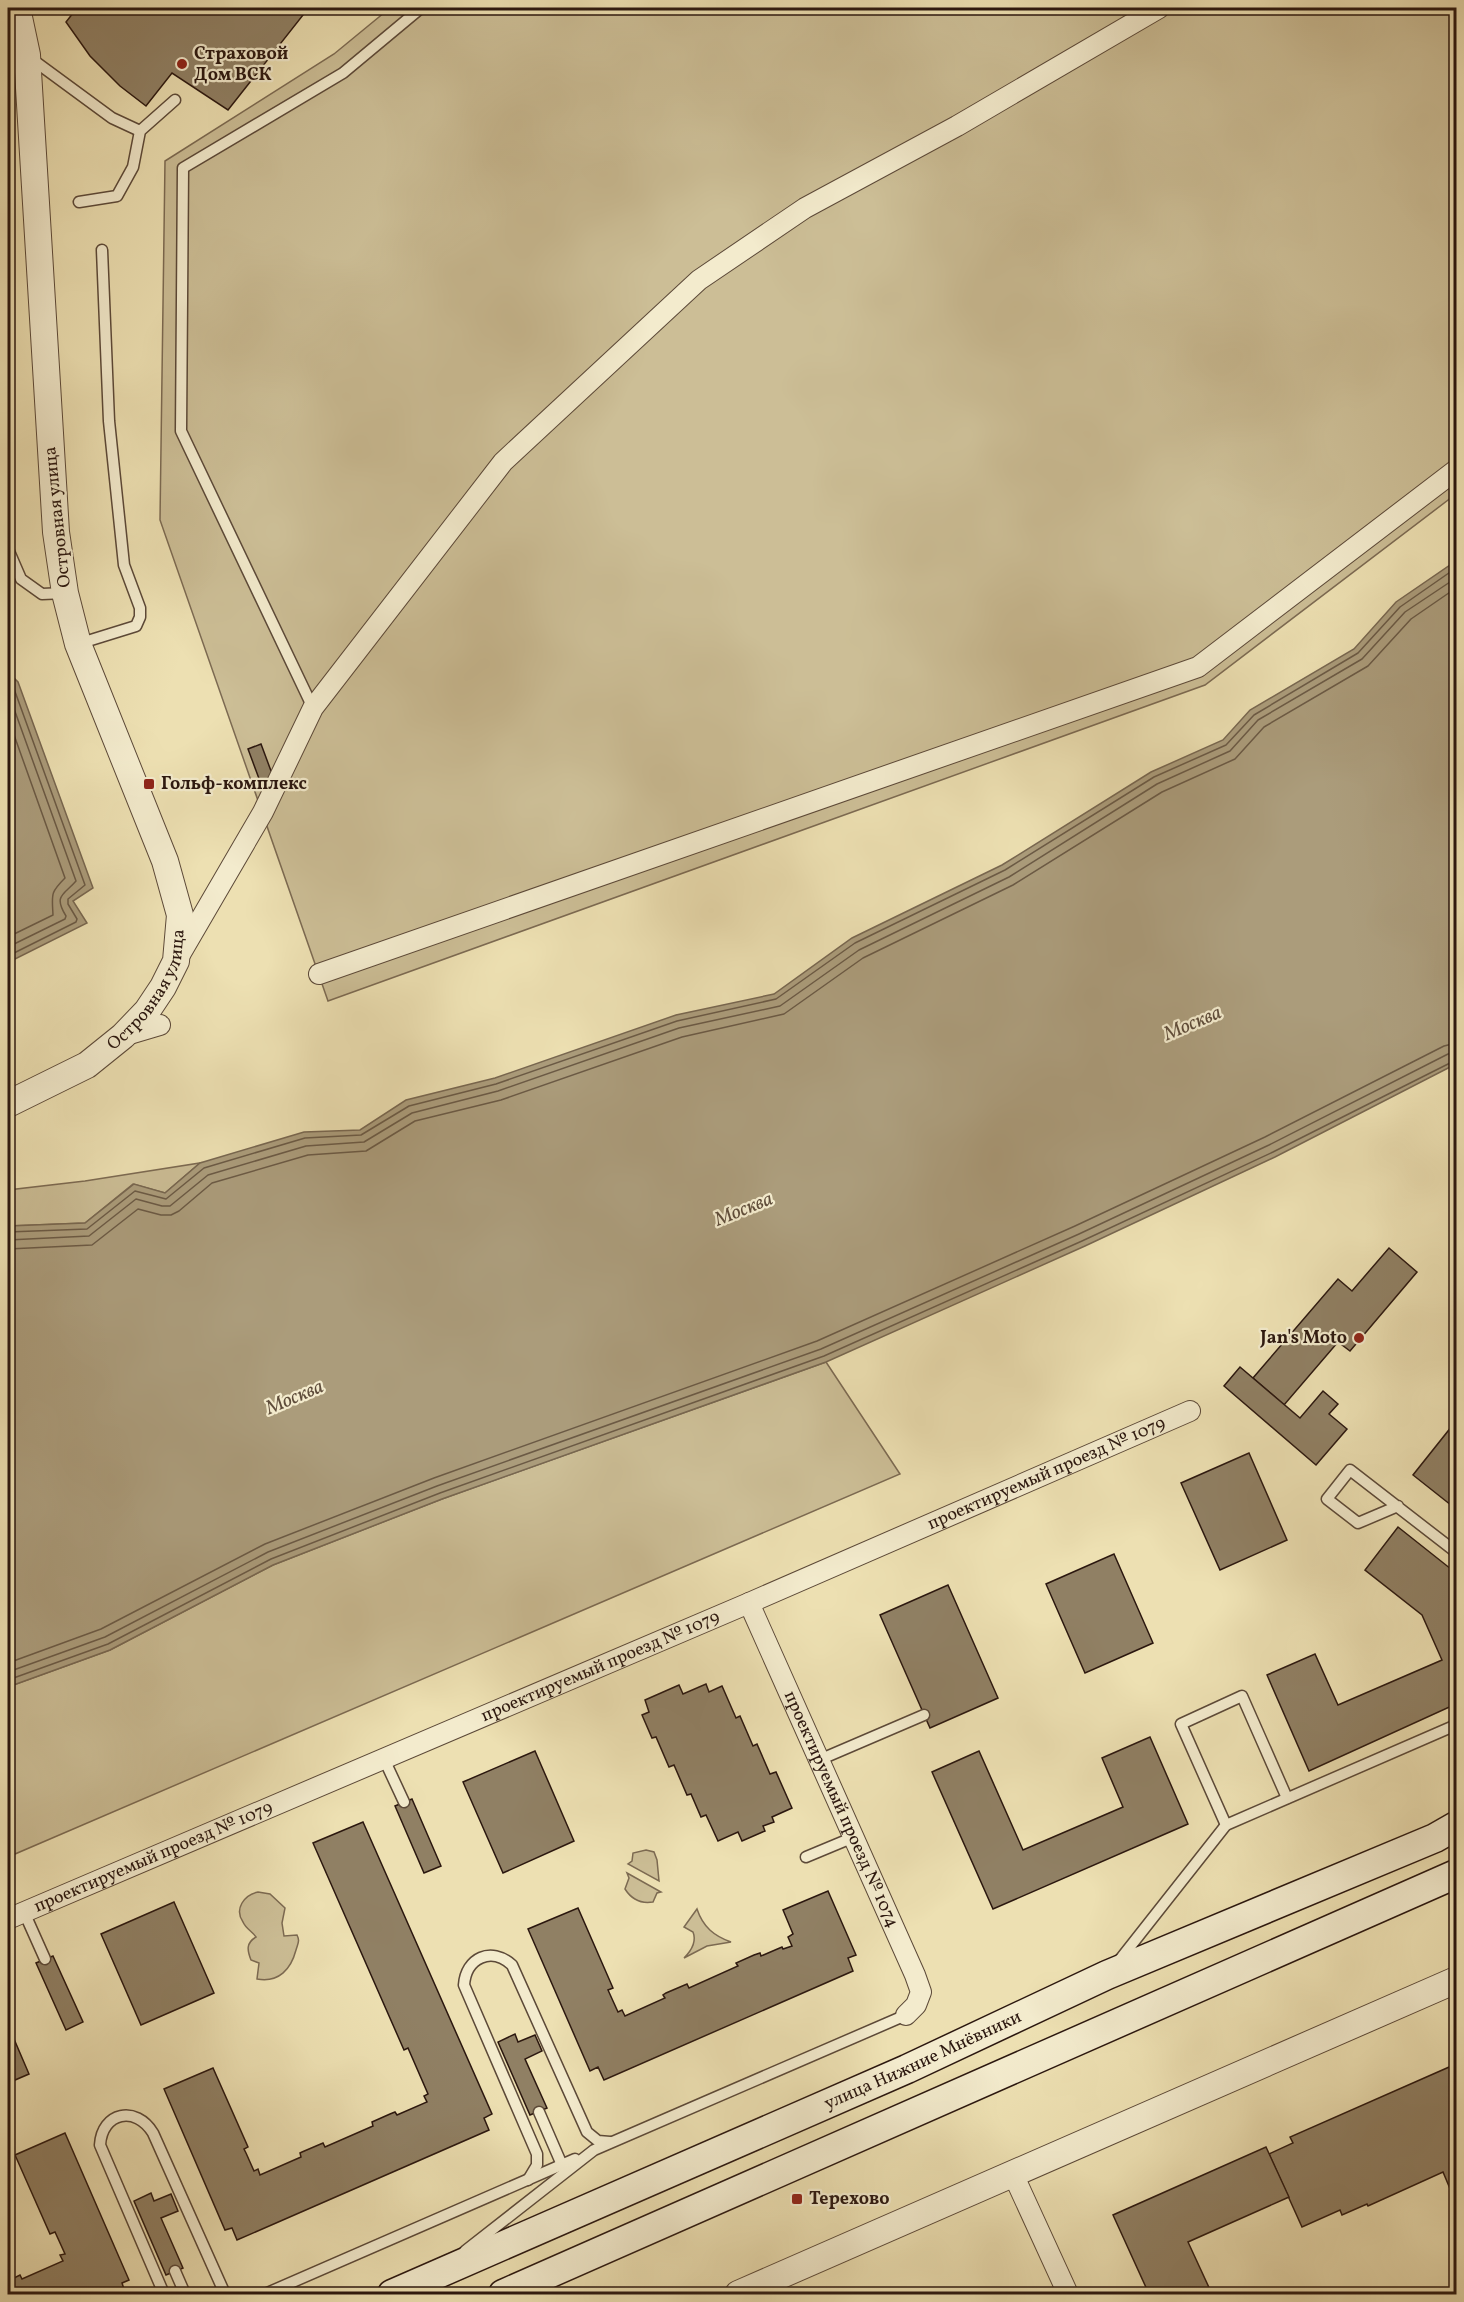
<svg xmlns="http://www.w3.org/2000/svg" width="1464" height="2302" font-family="Vollkorn,serif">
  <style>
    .green { fill: #ccbe96; stroke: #7c6a52; stroke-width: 1.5 }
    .water { fill: #ab9c7b; stroke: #786750; stroke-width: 1.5 }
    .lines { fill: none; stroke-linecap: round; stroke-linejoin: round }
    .shore { stroke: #6b5a45; stroke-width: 1.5 }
    .building { fill: #908064; stroke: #2b170f; stroke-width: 1.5 }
    .service-casing { stroke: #5c4938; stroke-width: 13 }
    .minor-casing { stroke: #5c4938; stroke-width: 22 }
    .tertiary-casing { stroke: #5c4938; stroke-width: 28 }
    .secondary-casing { stroke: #2b170f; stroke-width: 31 }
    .service { stroke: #f3ebcd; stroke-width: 10 }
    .minor { stroke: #f3ebcd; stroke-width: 20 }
    .tertiary { stroke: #f3ebcd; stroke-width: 26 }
    .secondary { stroke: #f3ebcd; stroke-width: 28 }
    .poi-dot { fill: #8f2418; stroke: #f3ebcd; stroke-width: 2 }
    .labels { text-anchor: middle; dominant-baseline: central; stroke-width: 4.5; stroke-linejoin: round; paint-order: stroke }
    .poi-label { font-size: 18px; font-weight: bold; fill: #2b170f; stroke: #f3ebcd; text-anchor: start }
    .street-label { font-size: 18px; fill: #2b170f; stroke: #f3ebcd }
    .water-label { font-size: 20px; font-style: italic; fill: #5e4c3a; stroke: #f3ebcd }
  </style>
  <rect width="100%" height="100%" fill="#ede0b2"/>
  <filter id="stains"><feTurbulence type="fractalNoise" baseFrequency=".00333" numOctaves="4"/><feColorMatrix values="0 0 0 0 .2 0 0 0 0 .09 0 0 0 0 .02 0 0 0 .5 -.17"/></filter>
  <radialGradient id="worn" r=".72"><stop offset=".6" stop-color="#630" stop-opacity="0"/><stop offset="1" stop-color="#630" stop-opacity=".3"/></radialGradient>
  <!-- green -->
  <g class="green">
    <path d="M 390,8 L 1456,8 L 1456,494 L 1205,685 L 328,1001 L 160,520 L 165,161 L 334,54 Z"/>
    <path d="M 200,1163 L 165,1193 L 133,1184 L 85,1223 L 8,1226 L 8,1190 L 85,1181 Z"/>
    <path d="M 826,1362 L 900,1474 L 8,1857 L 8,1687 L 110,1650 L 273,1565 L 442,1499 Z"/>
    <path d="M 646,1850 L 654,1852 L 657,1860 L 659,1881 L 628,1864 L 632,1861 L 633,1853 Z"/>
    <path d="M 627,1873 L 661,1892 L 657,1893 L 653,1902 C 641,1904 632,1900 625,1889 L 629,1878 Z"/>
    <path d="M 258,1892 L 270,1894 L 285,1908 L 282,1923 L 284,1936 L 297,1935 C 300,1941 298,1943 296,1950 C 291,1969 279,1983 257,1979 L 259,1963 L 251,1960 C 247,1950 246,1943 256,1937 C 252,1931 246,1929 243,1922 C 234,1909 244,1895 258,1892 Z"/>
    <path d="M 697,1909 C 703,1927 714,1936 731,1942 L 707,1946 L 684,1958 C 691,1951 697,1942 693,1932 L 684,1927 Z"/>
  </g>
  <!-- water -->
  <g class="water">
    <path d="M 1456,561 L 1456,1064 L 1275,1157 L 1085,1246 L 826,1362 L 442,1499 L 273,1565 L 110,1650 L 8,1687 L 8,1226 L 85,1223 L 134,1184 L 165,1193 L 200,1163 L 304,1132 L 360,1130 L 406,1100 L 495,1078 L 676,1015 L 774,994 L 852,938 L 1002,865 L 1151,772 L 1223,740 L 1250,710 L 1354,649 L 1396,602 Z"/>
    <path d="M 8,672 L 18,682 L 93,888 L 73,901 L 87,923 L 9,962 Z"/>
  </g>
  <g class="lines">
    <!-- shore -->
    <g class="shore">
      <path d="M 8,680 L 13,686 L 85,885 L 68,899 L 68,904 L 77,919 L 76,922 L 8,956"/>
      <path d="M 8,692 L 76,881 C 64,895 53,895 66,916 L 65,919 L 8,947"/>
      <path d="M 8,718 L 65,878 C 50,893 52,894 53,915 L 8,937"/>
      <path d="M 8,1232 L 87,1229 L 135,1191 L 166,1199 L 204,1168 L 305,1138 L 361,1135 L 409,1106 L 496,1084 L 677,1021 L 776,999 L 855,943 L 1005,870 L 1154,777 L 1226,745 L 1254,715 L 1358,653 L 1400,607 L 1456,568"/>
      <path d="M 8,1240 L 89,1236 L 136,1199 L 162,1206 L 170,1206 L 208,1175 L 306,1146 L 364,1142 L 412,1113 L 498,1091 L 679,1028 L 780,1006 L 859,950 L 1009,877 L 1157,784 L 1230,751 L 1258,720 L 1362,659 L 1405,612 L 1456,578"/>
      <path d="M 8,1249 L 92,1245 L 138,1209 L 161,1215 L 171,1215 L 179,1211 L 212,1183 L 308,1155 L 366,1151 L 415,1121 L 501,1100 L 682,1037 L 784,1014 L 863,958 L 1013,885 L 1162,792 L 1235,759 L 1264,727 L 1368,666 L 1411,619 L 1456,588"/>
      <path d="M 8,1663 L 101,1629 L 265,1544 L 434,1478 L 817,1341 L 1075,1226 L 1265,1137 L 1444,1046 L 1456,1043"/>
      <path d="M 8,1672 L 105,1637 L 268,1552 L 437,1486 L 821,1349 L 1079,1234 L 1269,1145 L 1448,1054 L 1456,1052"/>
      <path d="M 8,1680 L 108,1644 L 271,1559 L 440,1493 L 824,1356 L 1082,1241 L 1273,1152 L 1456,1060"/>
    </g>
  </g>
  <!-- building -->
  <g class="building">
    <path d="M 77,8 L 304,8 L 307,10 L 228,110 L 172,73 L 146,106 L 120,86 L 90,56 L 66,22 Z"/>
    <path d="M 261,744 L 274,779 L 261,784 L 248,749 Z"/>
    <path d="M 1389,1248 L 1417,1272 L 1350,1351 L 1338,1342 L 1284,1405 L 1253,1378 L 1338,1279 L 1352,1291 Z"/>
    <path d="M 1240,1367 L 1300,1418 L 1323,1391 L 1338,1404 L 1329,1414 L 1347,1429 L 1316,1465 L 1224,1386 Z"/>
    <path d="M 1456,1421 L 1456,1509 L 1413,1475 Z"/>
    <path d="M 1249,1453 L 1287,1540 L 1220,1570 L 1181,1483 Z"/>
    <path d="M 1398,1527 L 1456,1573 L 1456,1704 L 1309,1771 L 1267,1675 L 1315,1654 L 1338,1705 L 1442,1660 L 1422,1615 L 1365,1570 Z"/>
    <path d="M 1114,1554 L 1153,1643 L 1085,1673 L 1046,1584 Z"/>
    <path d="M 948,1585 L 998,1698 L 930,1728 L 880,1615 Z"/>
    <path d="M 706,1684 L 709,1692 L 722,1686 L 736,1718 L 740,1716 L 753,1746 L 757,1744 L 770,1774 L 776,1772 L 792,1808 L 772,1817 L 774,1822 L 763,1826 L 765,1831 L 742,1841 L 738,1832 L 718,1841 L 706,1815 L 701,1817 L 691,1794 L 687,1795 L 674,1765 L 669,1767 L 656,1737 L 652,1738 L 642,1715 L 649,1712 L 645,1700 L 679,1685 L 683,1694 Z"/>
    <path d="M 1150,1737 L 1188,1824 L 993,1909 L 932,1772 L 979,1751 L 1023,1850 L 1123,1807 L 1102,1758 Z"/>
    <path d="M 535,1751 L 574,1841 L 503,1873 L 463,1782 Z"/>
    <path d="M 412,1799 L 441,1866 L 424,1873 L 395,1806 Z"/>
    <path d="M 363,1822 L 492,2114 L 484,2118 L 489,2130 L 237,2240 L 232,2228 L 225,2230 L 164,2089 L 213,2068 L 248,2147 L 244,2149 L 246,2153 L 254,2171 L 258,2169 L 260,2175 L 301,2157 L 300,2153 L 302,2152 L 323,2143 L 325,2147 L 373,2126 L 372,2122 L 390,2114 L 395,2112 L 397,2115 L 427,2102 L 424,2096 L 428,2094 L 408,2048 L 404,2050 L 313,1843 Z"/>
    <path d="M 828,1891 L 856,1955 L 848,1958 L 853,1971 L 604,2080 L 598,2067 L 590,2071 L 528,1929 L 578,1908 L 613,1988 L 608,1990 L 618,2012 L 622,2010 L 625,2016 L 665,1998 L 663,1995 L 666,1993 L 687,1984 L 689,1988 L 738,1966 L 736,1963 L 754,1955 L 760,1953 L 761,1956 L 782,1947 L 783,1949 L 792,1946 L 788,1937 L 793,1934 L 783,1910 Z"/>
    <path d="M 174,1902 L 214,1993 L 141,2025 L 101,1934 Z"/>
    <path d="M 53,1956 L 83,2022 L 66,2030 L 36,1963 Z"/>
    <path d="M 8,2025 L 29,2074 L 8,2083 Z"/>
    <path d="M 515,2034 L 518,2042 L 535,2035 L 542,2051 L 525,2059 L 547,2108 L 530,2115 L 498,2042 Z"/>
    <path d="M 1456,2064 L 1456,2203 L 1443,2172 L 1368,2206 L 1367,2204 L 1342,2215 L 1340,2210 L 1302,2227 L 1269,2154 L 1293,2143 L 1290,2137 Z"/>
    <path d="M 65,2133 L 129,2280 L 122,2283 L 124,2289 L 112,2294 L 8,2294 L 8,2281 L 20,2275 L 22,2279 L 63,2261 L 60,2255 L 65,2254 L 55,2232 L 50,2234 L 15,2155 Z"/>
    <path d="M 1266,2147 L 1289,2197 L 1188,2242 L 1212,2294 L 1149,2294 L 1113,2215 Z"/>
    <path d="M 151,2193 L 154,2201 L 171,2194 L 178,2211 L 161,2218 L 183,2268 L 166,2275 L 134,2201 Z"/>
  </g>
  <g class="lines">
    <!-- service casing -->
    <g class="service-casing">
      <g id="service">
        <path d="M 29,57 L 112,118 L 140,131"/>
        <path d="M 79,202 L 117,196 L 133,167 L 140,131 L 175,100"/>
        <path d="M 8,549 L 21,579 L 42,594 L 65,593"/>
        <path d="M 78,644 L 136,626 L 140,617 L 140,608 L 124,565 L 109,421 L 102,250"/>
        <path d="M 313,708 L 181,431 L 183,168 L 343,73 L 421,8"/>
        <path d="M 1398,1506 L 1358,1523 L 1327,1499 L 1350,1470 L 1456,1552"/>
        <path d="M 384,1759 L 404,1802"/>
        <path d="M 819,1760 L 924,1715"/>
        <path d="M 1226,1825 L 1181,1724 L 1242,1696 L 1287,1798"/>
        <path d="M 806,1857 L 854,1837"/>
        <path d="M 24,1912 L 45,1959"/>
        <path d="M 1118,1962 L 1226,1825 L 1456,1725"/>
        <path d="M 539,2112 L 562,2165"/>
        <path d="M 528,2180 L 537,2165 L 537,2154 L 464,1985 C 466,1958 491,1946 512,1965 L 587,2132 L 598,2141 L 610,2142"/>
        <path d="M 465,2251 L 594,2150 L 906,2015"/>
        <path d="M 175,2271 L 185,2294"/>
        <path d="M 164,2294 L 100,2145 C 102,2112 136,2105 153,2133 L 225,2294"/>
        <path d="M 265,2294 L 575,2159"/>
      </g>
    </g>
    <!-- minor casing -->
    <g class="minor-casing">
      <g id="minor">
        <path d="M 178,958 L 263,812 L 313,708 L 503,462 L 699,280 L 805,208 L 957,126 L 1159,8"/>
        <path d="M 319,974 L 1198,667 L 1456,470"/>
        <path d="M 123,1036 L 160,1025"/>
        <path id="s1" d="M 749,1603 L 915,1975 L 921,1992 L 916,2005 L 906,2015"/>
        <path id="s2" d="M 8,1919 L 749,1603 L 1190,1411"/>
        <path d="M 1013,2174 L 1068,2294"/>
      </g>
    </g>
    <!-- tertiary casing -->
    <g class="tertiary-casing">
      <g id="tertiary">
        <path id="s3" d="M 8,1104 L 87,1065 L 123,1036 L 147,1011 L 163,987 L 176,961 L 180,915 L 165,861 L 78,644 L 65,593 L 56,532 L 27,55 L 17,8"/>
        <path d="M 738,2294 L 1456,1980"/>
      </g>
    </g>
    <!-- secondary casing -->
    <g class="secondary-casing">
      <g id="secondary">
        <path id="s4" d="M 392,2294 L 907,2069 L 1107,1975 L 1435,1838 L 1456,1826"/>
        <path d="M 503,2294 L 1456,1874"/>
      </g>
    </g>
    <!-- service -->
    <use href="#service" class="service"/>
    <!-- minor -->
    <use href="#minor" class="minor"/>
    <!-- tertiary -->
    <use href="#tertiary" class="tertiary"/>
    <!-- secondary -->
    <use href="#secondary" class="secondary"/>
  </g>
  <!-- markers -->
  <g class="poi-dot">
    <circle cx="182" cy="64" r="6"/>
    <rect x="143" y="778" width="12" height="12" rx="3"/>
    <circle cx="1359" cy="1338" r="6"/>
    <rect x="791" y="2193" width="12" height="12" rx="3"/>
  </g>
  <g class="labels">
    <!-- poi labels -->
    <g class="poi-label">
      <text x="194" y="54">Страховой<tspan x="194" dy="21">Дом ВСК</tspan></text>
      <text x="161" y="784">Гольф-комплекс</text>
      <text x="1347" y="1338" text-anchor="end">Jan's Moto</text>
      <text x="809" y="2199">Терехово</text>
    </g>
    <!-- street labels -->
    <g class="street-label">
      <text transform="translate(58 517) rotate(-96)">Островная улица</text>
      <text stroke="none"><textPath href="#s3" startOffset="188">Островная улица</textPath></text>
      <text stroke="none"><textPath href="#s2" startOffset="1130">проектируемый проезд № 1079</textPath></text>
      <text stroke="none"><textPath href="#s2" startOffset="644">проектируемый проезд № 1079</textPath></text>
      <text stroke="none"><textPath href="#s1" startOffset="226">проектируемый проезд № 1074</textPath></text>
      <text stroke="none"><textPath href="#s2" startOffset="158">проектируемый проезд № 1079</textPath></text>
      <text stroke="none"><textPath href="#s4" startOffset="580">улица Нижние Мнёвники</textPath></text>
    </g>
    <!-- water labels -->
    <g class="water-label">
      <text transform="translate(1193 1024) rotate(-23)">Москва</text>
      <text transform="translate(744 1210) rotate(-22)">Москва</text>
      <text transform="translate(295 1398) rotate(-23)">Москва</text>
    </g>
  </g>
  <!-- margin -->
  <rect width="1464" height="2302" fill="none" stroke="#ede0b2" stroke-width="30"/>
  <rect x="9" y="9" width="1446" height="2284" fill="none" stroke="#2b170f" stroke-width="3"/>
  <rect x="15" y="15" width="1434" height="2272" fill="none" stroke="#2b170f" stroke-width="1.5"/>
  <rect width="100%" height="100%" filter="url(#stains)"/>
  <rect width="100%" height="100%" fill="url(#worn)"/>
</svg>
